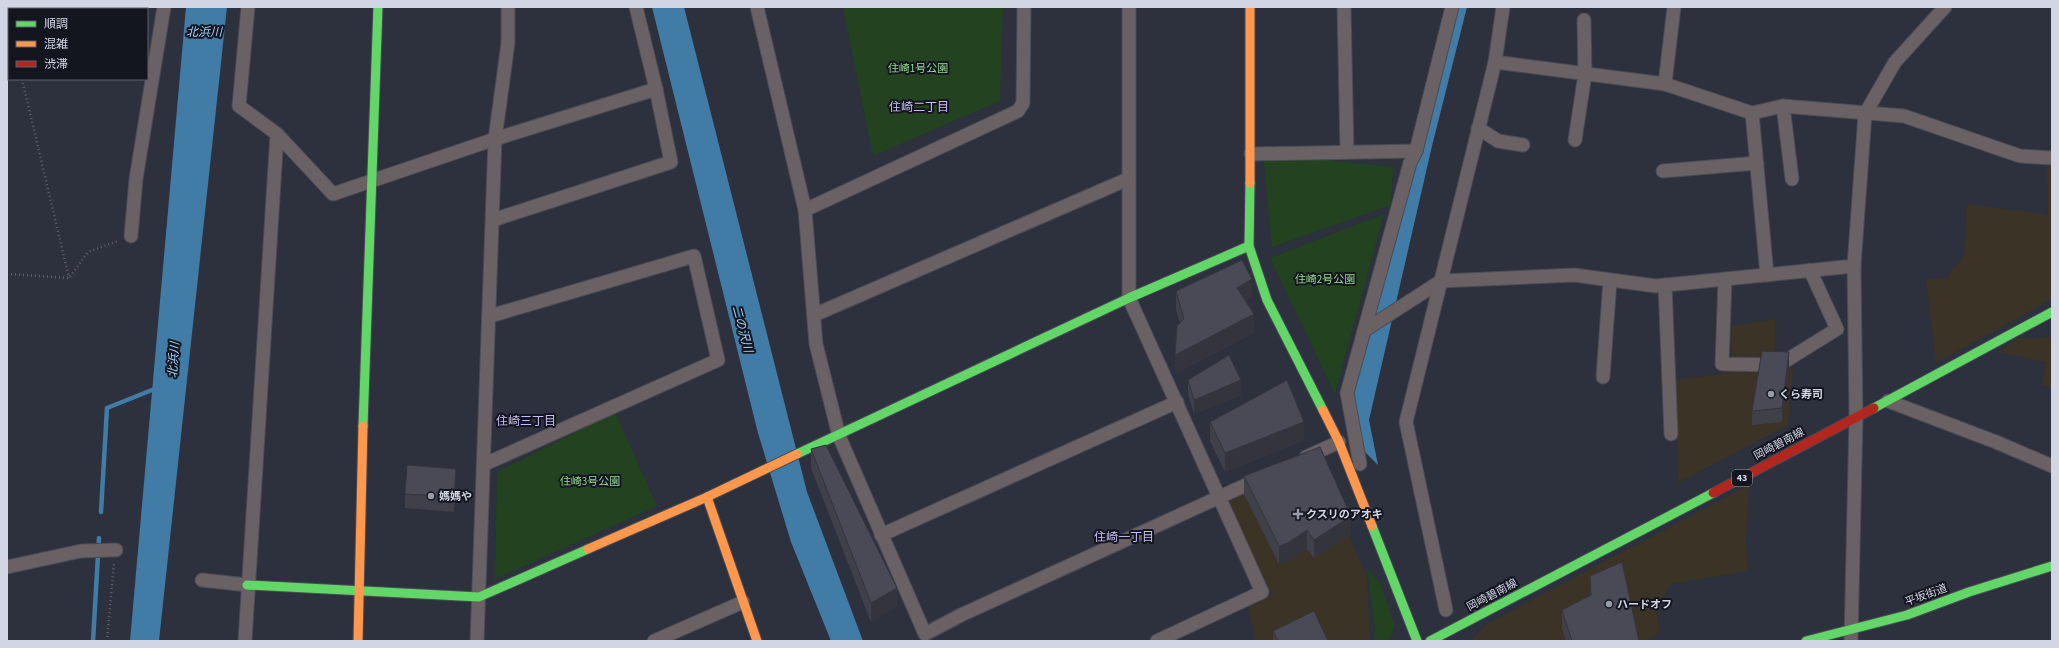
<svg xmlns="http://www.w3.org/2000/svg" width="2059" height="648" font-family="'Source Sans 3','Noto Sans JP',sans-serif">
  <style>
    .commercial { fill: #3c3327 }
    .green { fill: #224220 }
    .water { fill: #407ca6 }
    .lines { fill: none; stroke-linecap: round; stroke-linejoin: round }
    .stream { stroke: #407ca6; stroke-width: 4.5 }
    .street-casing { stroke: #494b56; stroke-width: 15 }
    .fast-casing { stroke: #494b56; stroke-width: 11 }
    .slow-casing { stroke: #494b56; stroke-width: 11 }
    .jam-casing { stroke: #494b56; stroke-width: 11 }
    .path { stroke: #676366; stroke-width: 2.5; stroke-dasharray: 1 3; stroke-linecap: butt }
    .street { stroke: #696163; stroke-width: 13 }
    .fast { stroke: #63d668; stroke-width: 9 }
    .slow { stroke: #ff974d; stroke-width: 9 }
    .jam { stroke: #b3261e; stroke-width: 9 }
    .wall { fill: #40404a }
    .shaded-wall { fill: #34343c }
    .building { fill: #4a4a56; stroke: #34343c }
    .poi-dot { fill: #989baa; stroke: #13151f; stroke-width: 1.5 }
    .labels { text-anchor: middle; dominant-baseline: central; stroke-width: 4; stroke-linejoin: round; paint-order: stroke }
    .shield { fill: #13151f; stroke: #989ba9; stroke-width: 1 }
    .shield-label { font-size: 10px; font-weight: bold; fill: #d1d5e4 }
    .park-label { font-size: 11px; fill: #96da8d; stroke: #13151f }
    .poi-label { font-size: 11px; font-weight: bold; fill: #d1d5e4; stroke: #13151f; text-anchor: start }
    .street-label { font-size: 11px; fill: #d1d5e4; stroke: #13151f }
    .water-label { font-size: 12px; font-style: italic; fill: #a0d3f9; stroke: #13151f }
    .neighbourhood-label { font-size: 12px; fill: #cabef7; stroke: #13151f }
  </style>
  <rect width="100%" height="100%" fill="#2d303d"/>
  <!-- commercial -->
  <g class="commercial">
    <path d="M 2047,166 L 2052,166 L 2052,299 L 1936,363 L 1926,279 L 1947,278 L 1964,256 L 1967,204 L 2048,215 Z"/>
    <path d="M 1775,319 L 1775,355 L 1793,370 L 1788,425 L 1678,483 L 1676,380 L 1731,372 L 1732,326 Z"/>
    <path d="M 2052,337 L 2052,387 L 2042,385 L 2046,362 L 1997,352 L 2017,339 Z"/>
    <path d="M 1317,460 L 1367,579 L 1370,641 L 1256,641 L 1248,608 L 1272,594 L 1224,498 Z"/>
    <path d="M 1749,485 L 1746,542 L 1748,571 L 1671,584 L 1656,609 L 1660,632 L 1646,641 L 1470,641 L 1487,624 Z"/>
  </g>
  <!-- green -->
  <g class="green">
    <path d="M 843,7 L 1003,7 L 1000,101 L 873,156 Z"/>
    <path d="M 1263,153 L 1393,167 L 1391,205 L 1272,247 Z"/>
    <path d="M 1384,214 L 1335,394 L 1270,258 Z"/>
    <path d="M 615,412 L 657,506 L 495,579 L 497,472 Z"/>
    <path d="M 1367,568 L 1380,583 L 1395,626 L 1389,641 L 1374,641 L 1375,627 Z"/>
  </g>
  <!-- water -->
  <g class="water">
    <path d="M 186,7 L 227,7 L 159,641 L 130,641 Z"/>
    <path d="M 652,7 L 684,7 L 807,492 L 863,641 L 831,641 L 791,542 L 758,433 Z"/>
    <path d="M 1456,7 L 1467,7 L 1432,146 L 1369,420 L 1378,465 L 1364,451 L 1353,397 Z"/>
  </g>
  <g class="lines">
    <!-- stream -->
    <g class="stream">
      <path d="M 101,512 L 107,408 L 157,388"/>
      <path d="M 93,641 L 99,538"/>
    </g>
    <!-- street casing -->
    <g class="street-casing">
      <g id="street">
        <path d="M 757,7 L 805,210 L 816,344 L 839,436 L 925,634 L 961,615 L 1259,479"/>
        <path d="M 1129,7 L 1129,298 L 1262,592 L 1157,641"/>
        <path d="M 1344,7 L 1347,152"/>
        <path d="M 1495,62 L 1665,84 L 1752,113 L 1783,106 L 1904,116 L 2020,156 L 2052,158"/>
        <path d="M 1665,84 L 1674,7"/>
        <path d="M 1783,106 L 1792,179"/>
        <path d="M 1752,113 L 1767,275"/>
        <path d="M 1478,128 L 1498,141 L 1523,145"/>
        <path d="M 277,134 L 333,194 L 495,139 L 656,89"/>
        <path d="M 1575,140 L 1585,74 L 1584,20"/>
        <path d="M 1251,154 L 1416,151"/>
        <path d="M 1663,171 L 1757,163"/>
        <path d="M 805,210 L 1018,111 L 1023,103 L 1024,7"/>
        <path d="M 493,220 L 671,162 L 656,89 L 636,7"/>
        <path d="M 131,236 L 136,179 L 164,7"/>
        <path d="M 1725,279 L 1722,364 L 1779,365 L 1837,329 L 1810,270"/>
        <path d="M 1665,285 L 1671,434"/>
        <path d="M 814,315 L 1128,179"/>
        <path d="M 1365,330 L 1441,281 L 1574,275 L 1656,286 L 1854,266"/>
        <path d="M 1603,377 L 1610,280"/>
        <path d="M 1888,401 L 1996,442 L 2052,466"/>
        <path d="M 1306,457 L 1339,442"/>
        <path d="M 485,464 L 718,360 L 694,256 L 490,316"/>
        <path d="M 1360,464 L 1347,393 L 1410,163 L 1416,151 L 1452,7"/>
        <path d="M 881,535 L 1177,402"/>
        <path d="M 7,567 L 81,551 L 116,550"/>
        <path d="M 202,580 L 247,585"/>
        <path d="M 1446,610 L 1406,422 L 1495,62 L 1503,7"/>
        <path d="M 245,641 L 277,134 L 239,106 L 248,7"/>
        <path d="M 477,641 L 495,139 L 508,43 L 508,7"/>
        <path d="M 654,641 L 743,602"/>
        <path d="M 1851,641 L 1856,417 L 1854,266 L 1865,114 L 1895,62 L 1945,7"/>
      </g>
    </g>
    <!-- fast casing -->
    <g class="fast-casing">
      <g id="fast">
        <path d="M 1250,183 L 1249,246 L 1267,300 L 1323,410"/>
        <path d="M 1874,408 L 2052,312"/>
        <path d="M 363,426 L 378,7"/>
        <path d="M 797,454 L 1129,298 L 1249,246"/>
        <path d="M 1372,526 L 1417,641"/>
        <path d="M 247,585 L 479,597 L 588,549"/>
        <path d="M 1430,641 L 1713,493"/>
        <path d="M 1806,641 L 1907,615 L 1969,592 L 2052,566"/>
      </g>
    </g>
    <!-- slow casing -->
    <g class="slow-casing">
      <g id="slow">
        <path d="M 1250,7 L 1250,183"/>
        <path d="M 1323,410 L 1339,442 L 1372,526"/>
        <path d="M 707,497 L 757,641"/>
        <path d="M 588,549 L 707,497 L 797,454"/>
        <path d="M 358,641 L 363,426"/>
      </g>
    </g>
    <!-- jam casing -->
    <g class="jam-casing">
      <path id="jam" d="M 1713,493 L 1874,408"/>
    </g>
    <!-- path -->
    <g class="path">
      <path d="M 7,16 L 9,24"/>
      <path d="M 22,79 L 69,278"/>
      <path d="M 7,274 L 69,278 L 88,252 L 118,241"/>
      <path d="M 107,641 L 114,562"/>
    </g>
    <!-- street -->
    <use href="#street" class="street"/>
    <!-- fast -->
    <use href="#fast" class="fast"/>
    <!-- slow -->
    <use href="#slow" class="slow"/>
    <!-- jam -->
    <use href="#jam" class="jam"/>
  </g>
  <!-- wall -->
  <g class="wall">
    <path d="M 1176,291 L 1252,297 L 1245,301 L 1254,333 L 1175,374 L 1180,323 L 1176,310 Z"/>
    <path d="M 1789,366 L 1782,422 L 1752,425 L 1752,411 Z"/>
    <path d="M 1188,380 L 1241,395 L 1194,414 L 1188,394 Z"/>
    <path d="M 1210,422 L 1304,440 L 1225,472 L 1210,441 Z"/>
    <path d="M 811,449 L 897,606 L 871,622 L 811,468 Z"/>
    <path d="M 1244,476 L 1351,534 L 1314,558 L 1307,549 L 1288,561 L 1279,564 L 1244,494 Z"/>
    <path d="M 456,483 L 454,512 L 405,508 L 405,494 Z"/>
    <path d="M 1590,576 L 1639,641 L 1566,641 L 1562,629 L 1562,610 L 1590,595 Z"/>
    <path d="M 1273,631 L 1328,641 L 1273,641 Z"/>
  </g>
  <!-- shaded-wall -->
  <g class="shaded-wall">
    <path d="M 1252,279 L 1252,297 L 1237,306 L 1237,288 Z"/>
    <path d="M 1254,314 L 1254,333 L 1175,374 L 1175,355 Z"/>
    <path d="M 1789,352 L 1789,366 L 1782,422 L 1782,408 Z"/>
    <path d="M 1241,380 L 1241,395 L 1194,414 L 1194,400 Z"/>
    <path d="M 1304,422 L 1304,440 L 1225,472 L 1225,453 Z"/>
    <path d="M 456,469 L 456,483 L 454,512 L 454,497 Z"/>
    <path d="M 1351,516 L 1351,534 L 1314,558 L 1314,540 Z"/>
    <path d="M 1307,530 L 1307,549 L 1288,561 L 1279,564 L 1279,546 Z"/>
    <path d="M 897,588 L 897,606 L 871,622 L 871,603 Z"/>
  </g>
  <!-- building -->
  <g class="building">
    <path d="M 1242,260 L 1252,279 L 1237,288 L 1254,314 L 1175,355 L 1177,326 L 1184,319 L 1176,291 Z"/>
    <path d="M 1762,351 L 1789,352 L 1782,408 L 1752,411 Z"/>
    <path d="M 1229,355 L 1241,380 L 1194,400 L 1188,380 Z"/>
    <path d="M 1287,380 L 1304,422 L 1225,453 L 1210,422 Z"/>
    <path d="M 826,445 L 897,588 L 871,603 L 811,449 Z"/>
    <path d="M 1320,447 L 1351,516 L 1314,540 L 1307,530 L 1288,543 L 1279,546 L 1244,476 Z"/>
    <path d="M 407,465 L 456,469 L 454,497 L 405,494 Z"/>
    <path d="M 1622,562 L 1639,641 L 1572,641 L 1562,610 L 1591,595 L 1590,576 Z"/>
    <path d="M 1314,611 L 1328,641 L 1278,641 L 1273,631 Z"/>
  </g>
  <!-- markers -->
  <g class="poi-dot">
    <circle cx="1771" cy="394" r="4"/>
    <circle cx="431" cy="496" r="4"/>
    <path d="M1296 508h4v4h4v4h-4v4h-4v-4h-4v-4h4z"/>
    <circle cx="1609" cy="604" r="4"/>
  </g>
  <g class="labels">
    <!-- shield labels -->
    <rect class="shield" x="1732" y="470" width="20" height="16" rx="3"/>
    <g class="shield-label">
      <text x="1742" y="478">43</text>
    </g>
    <!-- park labels -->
    <g class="park-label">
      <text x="918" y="68">住崎1号公園</text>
      <text x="1325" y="279">住崎2号公園</text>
      <text x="590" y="481">住崎3号公園</text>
    </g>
    <!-- poi labels -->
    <g class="poi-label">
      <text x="1779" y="394">くら寿司</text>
      <text x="439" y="496">媽媽や</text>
      <text x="1306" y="514">クスリのアオキ</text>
      <text x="1617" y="604">ハードオフ</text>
    </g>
    <!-- street labels -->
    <g class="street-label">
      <text transform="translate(1779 444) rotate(-28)">岡崎碧南線</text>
      <text transform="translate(1492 595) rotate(-28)">岡崎碧南線</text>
      <text transform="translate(1926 595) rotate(-20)">平坂街道</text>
    </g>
    <!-- water labels -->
    <g class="water-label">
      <text x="204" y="32">北浜川</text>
      <text transform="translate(742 329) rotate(75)">二の沢川</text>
      <text transform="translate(174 360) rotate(-86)">北浜川</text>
    </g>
    <!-- neighbourhood labels -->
    <g class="neighbourhood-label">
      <text x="919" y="107">住崎二丁目</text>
      <text x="526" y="421">住崎三丁目</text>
      <text x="1124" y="537">住崎一丁目</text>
    </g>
  </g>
  <!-- border -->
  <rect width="2059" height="648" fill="none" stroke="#d1d5e4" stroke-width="16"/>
  <!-- legend -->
  <rect x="8" y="8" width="140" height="72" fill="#13151f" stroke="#5f626e"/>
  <rect x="16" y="21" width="20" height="6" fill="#63d668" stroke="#5f626e"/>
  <text x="44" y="28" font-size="12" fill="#d1d5e4">順調</text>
  <rect x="16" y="41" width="20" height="6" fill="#ff974d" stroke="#5f626e"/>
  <text x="44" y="48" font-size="12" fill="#d1d5e4">混雑</text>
  <rect x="16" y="61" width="20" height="6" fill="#b3261e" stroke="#5f626e"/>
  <text x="44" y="68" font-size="12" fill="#d1d5e4">渋滞</text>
</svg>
